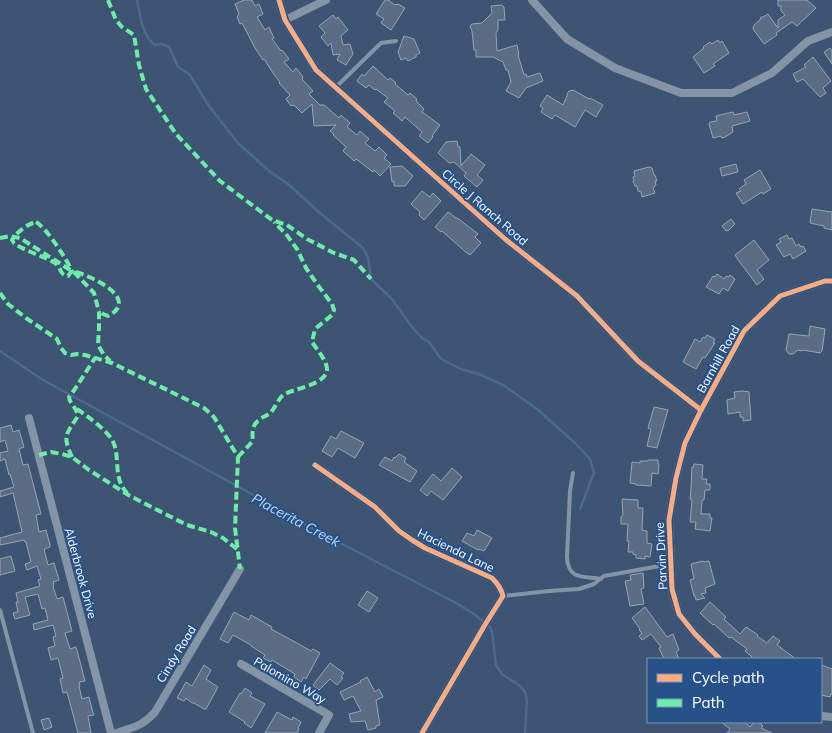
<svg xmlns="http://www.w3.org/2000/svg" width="832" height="733" font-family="Mulish,sans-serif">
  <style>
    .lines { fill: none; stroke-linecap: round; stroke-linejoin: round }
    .stream { stroke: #4c6a90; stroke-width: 2.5 }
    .building { fill: #5a6d85; stroke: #97a5b6 }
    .lane { stroke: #8494a7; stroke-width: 4 }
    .street { stroke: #8494a7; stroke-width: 8 }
    .quiet { stroke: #6deda7; stroke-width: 4; stroke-dasharray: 8 4; stroke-linecap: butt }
    .cycleway-casing { stroke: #275289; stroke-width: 8 }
    .cycleway { stroke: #ffac80; stroke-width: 5 }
    .labels { text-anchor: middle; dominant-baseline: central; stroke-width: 4; stroke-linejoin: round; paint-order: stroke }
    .street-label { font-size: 12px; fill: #fff; stroke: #275289 }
    .water-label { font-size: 14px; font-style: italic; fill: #bfd6f0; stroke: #275289 }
  </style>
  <rect width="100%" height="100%" fill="#3d5573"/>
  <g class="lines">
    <!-- stream -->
    <g class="stream">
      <path d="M 137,0 C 140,15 142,36 155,45 L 162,44 L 169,47 L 178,67 L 189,74 L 209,106 L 238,143 L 269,171 L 288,184 L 320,213 L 363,248 L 368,257 L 371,279 L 392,299 L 412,327 L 422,338 L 429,342 L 441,359 L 461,369 L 479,374 L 503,385 L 537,409 L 576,444 L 590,459 L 594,473 L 580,509"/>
      <path d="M 0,351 L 43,380 L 248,492 L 286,515 L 456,603 L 474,614 L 490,627 L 492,632 L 496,665 L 502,674 L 520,686 L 525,692 L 527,700 L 525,733"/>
    </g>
  </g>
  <!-- building -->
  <g class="building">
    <path d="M 244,0 L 252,0 L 255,6 L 259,4 L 263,14 L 257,17 L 265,30 L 269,27 L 274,38 L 272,39 L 281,51 L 282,50 L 289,59 L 284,62 L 293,72 L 296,68 L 300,73 L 303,77 L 302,79 L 313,91 L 309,94 L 320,105 L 324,105 L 339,118 L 341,115 L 350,123 L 347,127 L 357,135 L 360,131 L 369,139 L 365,143 L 375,151 L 379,147 L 387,155 L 384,158 L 391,164 L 380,176 L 374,170 L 373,172 L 356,159 L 354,161 L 343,151 L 346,147 L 333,135 L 334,134 L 330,131 L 336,125 L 314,126 L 312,104 L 302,113 L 294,105 L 294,106 L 292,105 L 291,106 L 286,99 L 290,95 L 279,83 L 280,82 L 275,76 L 264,59 L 263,60 L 255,48 L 242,23 L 240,24 L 237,17 L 239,14 L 235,4 Z"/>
    <path d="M 385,0 L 388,0 L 395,5 L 396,4 L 397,5 L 398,4 L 405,8 L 391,30 L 381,23 L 384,19 L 376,14 Z"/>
    <path d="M 778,0 L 807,0 L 816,8 L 797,26 L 792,22 L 776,33 L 777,35 L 764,44 L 753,29 L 754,25 L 760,20 L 761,17 L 763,17 L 768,14 L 778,28 L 778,20 L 785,15 L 781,11 L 781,6 L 778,6 Z"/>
    <path d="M 502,5 L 504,7 L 505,20 L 498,20 L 498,30 L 496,33 L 497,51 L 517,45 L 519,55 L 518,55 L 524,75 L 526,74 L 527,77 L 540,73 L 543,81 L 526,88 L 519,98 L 506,91 L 511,82 L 508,70 L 506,70 L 503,62 L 493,57 L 476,57 L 476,50 L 474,50 L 472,31 L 470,26 L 472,24 L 482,23 L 492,13 L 491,6 Z"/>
    <path d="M 333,15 L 336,19 L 338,17 L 348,30 L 341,36 L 343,45 L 350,44 L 353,54 L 346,65 L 337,60 L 340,54 L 333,55 L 331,43 L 328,46 L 321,37 L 325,33 L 319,26 Z"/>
    <path d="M 404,36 L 414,39 L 420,53 L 416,55 L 416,57 L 408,61 L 406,58 L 401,60 L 398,52 Z"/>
    <path d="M 718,40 L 720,43 L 722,41 L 729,53 L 713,64 L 715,66 L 704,73 L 693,57 L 704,48 L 703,47 L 710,42 L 712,44 Z"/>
    <path d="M 830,48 L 832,51 L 832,64 L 824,52 Z"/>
    <path d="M 813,57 L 831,81 L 823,88 L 826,93 L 820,97 L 803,79 L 797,82 L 793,74 L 806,67 L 804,65 Z"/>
    <path d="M 373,66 L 388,80 L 390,78 L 396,83 L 395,84 L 408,95 L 410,93 L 417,99 L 416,100 L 417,102 L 424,109 L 422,112 L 440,125 L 432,136 L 433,137 L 428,143 L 419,136 L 422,132 L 405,117 L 402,121 L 393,113 L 395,111 L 384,102 L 388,98 L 376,89 L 375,90 L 369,85 L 366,88 L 357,81 L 362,74 L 364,76 Z"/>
    <path d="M 573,90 L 589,99 L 590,98 L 603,105 L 596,117 L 585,110 L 575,127 L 555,115 L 552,119 L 541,112 L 543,108 L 540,106 L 547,95 L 563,105 L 567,96 L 567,94 L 569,91 Z"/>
    <path d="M 733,112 L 734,115 L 747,112 L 750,121 L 732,126 L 733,132 L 725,137 L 722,138 L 721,136 L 713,138 L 709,124 L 710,122 L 717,121 L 716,116 Z"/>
    <path d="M 457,141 L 458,147 L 460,147 L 461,166 L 471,154 L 485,165 L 477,175 L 483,180 L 477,187 L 464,176 L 466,173 L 454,162 L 449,163 L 438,153 L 446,142 Z"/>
    <path d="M 736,164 L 738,172 L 722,176 L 720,168 Z"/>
    <path d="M 402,166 L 413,176 L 405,186 L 394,186 L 394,181 L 392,182 L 390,167 Z"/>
    <path d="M 649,167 L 652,168 L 654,175 L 655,175 L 657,181 L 655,181 L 656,185 L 653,188 L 655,193 L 642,197 L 641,192 L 638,191 L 637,186 L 635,186 L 633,181 L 634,180 L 633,177 L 635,176 L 634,171 Z"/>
    <path d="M 760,170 L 771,189 L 763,194 L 762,192 L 743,204 L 736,193 L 741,191 L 739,189 L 746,184 L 744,180 Z"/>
    <path d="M 422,191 L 430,197 L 433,193 L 441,201 L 424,220 L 419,215 L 420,213 L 419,211 L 411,204 Z"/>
    <path d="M 812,209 L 832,212 L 832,230 L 824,228 L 824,226 L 810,223 Z"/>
    <path d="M 448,212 L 456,218 L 457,218 L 460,220 L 478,234 L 475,237 L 481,243 L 470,255 L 469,254 L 468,254 L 442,231 L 441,232 L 435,227 Z"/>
    <path d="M 731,219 L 735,224 L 728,231 L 728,230 L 726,231 L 722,226 Z"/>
    <path d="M 787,235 L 789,239 L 792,238 L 796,246 L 799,244 L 801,247 L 803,246 L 806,251 L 793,259 L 790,254 L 784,257 L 776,245 L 781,242 L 779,239 Z"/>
    <path d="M 754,240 L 769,260 L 757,270 L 764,279 L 757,285 L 739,261 L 735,255 Z"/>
    <path d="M 717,274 L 724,279 L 726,276 L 729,277 L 730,275 L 735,279 L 728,291 L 723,288 L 719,294 L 706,287 L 713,276 L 715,277 Z"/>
    <path d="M 810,326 L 825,329 L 822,351 L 820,353 L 803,350 L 802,351 L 798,350 L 793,354 L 789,354 L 786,350 L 789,334 L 809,336 Z"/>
    <path d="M 707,335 L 715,339 L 713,343 L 715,343 L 705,358 L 703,357 L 696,369 L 683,362 L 695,339 L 700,342 L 703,337 L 705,338 Z"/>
    <path d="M 743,391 L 749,392 L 751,420 L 743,421 L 743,417 L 740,417 L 740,412 L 728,414 L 727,400 L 735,398 L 734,392 Z"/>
    <path d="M 654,407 L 668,410 L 657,448 L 647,446 L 651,429 L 648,428 Z"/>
    <path d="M 11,425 L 13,432 L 19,430 L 24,447 L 19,449 L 23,465 L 28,464 L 41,514 L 36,515 L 39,532 L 46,530 L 50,545 L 50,547 L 44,549 L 48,565 L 54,563 L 59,580 L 53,582 L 54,585 L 53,586 L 57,599 L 63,597 L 72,631 L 65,633 L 70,649 L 76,647 L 78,654 L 85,681 L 79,682 L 80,686 L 79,686 L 82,699 L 89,697 L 93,713 L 94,715 L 88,716 L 91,733 L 78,733 L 67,692 L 63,693 L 60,679 L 63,678 L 58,658 L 51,660 L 48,648 L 55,646 L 53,637 L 56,636 L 53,625 L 34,630 L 33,624 L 48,620 L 45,608 L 42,609 L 38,594 L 25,597 L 30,615 L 15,619 L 13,613 L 18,612 L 16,602 L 18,602 L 16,593 L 40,586 L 38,580 L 41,579 L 37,566 L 27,570 L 25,564 L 31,562 L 26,542 L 25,542 L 24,540 L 0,545 L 0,538 L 22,532 L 13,493 L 0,497 L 0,491 L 14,487 L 10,474 L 9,475 L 5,459 L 0,461 L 0,453 L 8,451 L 5,440 L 0,442 L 0,428 Z"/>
    <path d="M 341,431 L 364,443 L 355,458 L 338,448 L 332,457 L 322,451 L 331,436 L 336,439 Z"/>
    <path d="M 399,454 L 406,458 L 404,462 L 417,471 L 410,482 L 379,465 L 385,457 L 392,461 L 394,457 L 395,458 Z"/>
    <path d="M 648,460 L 658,460 L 658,464 L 659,464 L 658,474 L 652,473 L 651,486 L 636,485 L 636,484 L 630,483 L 632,462 L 640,463 L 640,461 L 648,461 Z"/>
    <path d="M 694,464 L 703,465 L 702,479 L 707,479 L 706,484 L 710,484 L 710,490 L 705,490 L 704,500 L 702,500 L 701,514 L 710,514 L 710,518 L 712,518 L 710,531 L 695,529 L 696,522 L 690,522 L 692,500 L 690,499 L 691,489 L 692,467 L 693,468 Z"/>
    <path d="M 452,468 L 462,477 L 443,500 L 431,491 L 427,496 L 420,490 L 433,474 L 441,481 Z"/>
    <path d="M 622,499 L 638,500 L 638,508 L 643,508 L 642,530 L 647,531 L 647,543 L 652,544 L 650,557 L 645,556 L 645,559 L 636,558 L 636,555 L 633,554 L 633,552 L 628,552 L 629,541 L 627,541 L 628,524 L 621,524 L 621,517 L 623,515 Z"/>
    <path d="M 477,530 L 492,538 L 484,551 L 479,549 L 478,550 L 462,541 L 467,533 L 474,536 Z"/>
    <path d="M 11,556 L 15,571 L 0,575 L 0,559 Z"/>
    <path d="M 703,561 L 704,562 L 709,561 L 715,584 L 705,588 L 706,593 L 701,594 L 705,598 L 696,600 L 695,596 L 694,596 L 690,580 L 694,579 L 691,564 Z"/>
    <path d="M 643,573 L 644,588 L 641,589 L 644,604 L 630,606 L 625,581 L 631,580 L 630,575 Z"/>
    <path d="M 367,591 L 378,598 L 369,612 L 358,605 Z"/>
    <path d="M 710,602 L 726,617 L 724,619 L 740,634 L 746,627 L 758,635 L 757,636 L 767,643 L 773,636 L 780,641 L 777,645 L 796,659 L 751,659 L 752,657 L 745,651 L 747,649 L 731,637 L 729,638 L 714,624 L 713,625 L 700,613 Z"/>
    <path d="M 645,607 L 667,637 L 673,634 L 679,650 L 676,652 L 679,659 L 664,659 L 659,648 L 661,647 L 651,634 L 642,640 L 639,636 L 642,633 L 639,630 L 640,629 L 632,618 Z"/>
    <path d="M 234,612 L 249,620 L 251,615 L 272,627 L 271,629 L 295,642 L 311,651 L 313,649 L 320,653 L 306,679 L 304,677 L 301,682 L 294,677 L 295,674 L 272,660 L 271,662 L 263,658 L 265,655 L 251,646 L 251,645 L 233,635 L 228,643 L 220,639 Z"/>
    <path d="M 330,663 L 344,673 L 341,677 L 343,678 L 337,685 L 330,679 L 319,690 L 313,685 Z"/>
    <path d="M 204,665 L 211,670 L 206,679 L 218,687 L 206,709 L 204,709 L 194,703 L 192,703 L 186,698 L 184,701 L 177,698 L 186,682 L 192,686 Z"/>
    <path d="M 821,665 L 832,669 L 832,695 L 831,694 L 830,697 L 821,695 Z"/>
    <path d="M 367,677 L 375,692 L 379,689 L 383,697 L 376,700 L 380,725 L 376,726 L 376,728 L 368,730 L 365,721 L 351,722 L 349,714 L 361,711 L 353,696 L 344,700 L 340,692 L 361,682 L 360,681 Z"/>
    <path d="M 245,688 L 252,693 L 250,696 L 265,704 L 251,728 L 244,723 L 245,722 L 229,712 L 240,693 L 241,694 Z"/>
    <path d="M 277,712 L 292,720 L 293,717 L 301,722 L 298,728 L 299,729 L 297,733 L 265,733 Z"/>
    <path d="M 49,718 L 52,727 L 44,730 L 41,720 Z"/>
    <path d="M 721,722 L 744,722 L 750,727 L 754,722 L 758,722 L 763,726 L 761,728 L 772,733 L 727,733 L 730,729 Z"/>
  </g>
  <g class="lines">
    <!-- lane -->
    <g class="lane">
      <path d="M 336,87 L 381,43 L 396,41"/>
      <path d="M 573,473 L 570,491 L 567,557 C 568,580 583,576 601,579"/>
      <path d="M 503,596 L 549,591 L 579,589 L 594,584 L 604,576 L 671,564"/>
      <path d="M 0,610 L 33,733"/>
    </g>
    <!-- street -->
    <g class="street">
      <path d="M 279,0 L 285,20 L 316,70 L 505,239 L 577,296 L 638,361 L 701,410"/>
      <path d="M 532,0 L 567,39 L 615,68 L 681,93 L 732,93 L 772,73 L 808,41 L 832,32"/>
      <path d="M 285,20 L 326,0"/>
      <path d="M 29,418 L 111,733"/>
      <path d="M 315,465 L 375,507 L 399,531 L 412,540 L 425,548 L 492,578 C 498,584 501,588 503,596 L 486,623 L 422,733"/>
      <path d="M 720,659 L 695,634 L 679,614 L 672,589 L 669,520 L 676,478 L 685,443 L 701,410 L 744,331 L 780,296 L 825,281 L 832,281"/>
      <path d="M 241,664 L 329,715 L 319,733"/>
      <path d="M 821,716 L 832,717"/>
      <path d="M 117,733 C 135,726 140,728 155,712 L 240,569"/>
    </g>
    <!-- quiet -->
    <g class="quiet">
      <path d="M 108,0 L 116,20 L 122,27 L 134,35 L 139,65 L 146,89 L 176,134 L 220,181 L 272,220 L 287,225 L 307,239 L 334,253 L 354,260 L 371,279"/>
      <path d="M 36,222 C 46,227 67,260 72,271 L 68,276 C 59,275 62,268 55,263 C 42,255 26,252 14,243 L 12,240 C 17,232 27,224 36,222 Z"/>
      <path d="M 0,238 L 10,236 L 20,238 L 75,273 L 94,293 L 99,312 L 99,328 L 98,345 L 104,355 L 110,361"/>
      <path d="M 76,272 C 91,276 141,299 108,316 L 103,314 L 99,310"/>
      <path d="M 0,293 L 8,304 L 26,318 L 57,339 L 61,348 L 65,353 L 71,355 L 77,354 L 85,355 L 112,363 L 204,408 L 214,417 L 238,457 L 235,528 L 240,569"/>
      <path d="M 77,409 C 87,416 110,432 114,444 C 120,460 113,478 127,493"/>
      <path d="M 39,455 L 51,452 L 62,454 L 72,457 L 89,470 L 130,496 L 187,525 L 211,532 L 223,538 L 238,550"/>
      <path d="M 72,457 C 62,435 66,435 78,416 C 76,406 70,405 69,397 L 75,389 L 95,358"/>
      <path d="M 238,457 L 253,441 C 252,433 252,425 259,420 C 262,417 266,416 269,414 C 275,409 278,399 283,395 C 294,388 327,385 327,369 C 327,361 316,348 312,342 L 315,329 L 332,315 L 334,310 L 332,304 L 317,284 L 306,268 L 297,249 L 286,234 L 274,222"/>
    </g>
    <!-- cycleway casing -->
    <g class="cycleway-casing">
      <g id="cycleway">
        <path d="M 279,0 L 285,20 L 316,70 L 505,239 L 577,296 L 638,361 L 701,410"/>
        <path d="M 315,465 L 375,507 L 399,531 L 412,540 L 425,548 L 492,578 C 498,584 501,588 503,596 L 486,623 L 422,733"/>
        <path d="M 720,659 L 695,634 L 679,614 L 672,589 L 669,520 L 676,478 L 685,443 L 701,410 L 744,331 L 780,296 L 825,281 L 832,281"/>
      </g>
    </g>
    <!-- cycleway -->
    <use href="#cycleway" class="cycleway"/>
  </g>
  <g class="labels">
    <!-- street labels -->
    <g class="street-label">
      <text transform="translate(485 207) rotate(41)">Circle J Ranch Road</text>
      <text transform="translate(718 359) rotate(-61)">Barnhill Road</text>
      <text transform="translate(456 550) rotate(26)">Hacienda Lane</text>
      <text transform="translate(661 556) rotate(-93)">Parvin Drive</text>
      <text transform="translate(81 573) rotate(75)">Alderbrook Drive</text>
      <text transform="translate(176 654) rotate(-59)">Cindy Road</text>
      <text transform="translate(290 680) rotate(30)">Palomino Way</text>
    </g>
    <!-- water labels -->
    <g class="water-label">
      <text transform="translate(296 520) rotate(28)">Placerita Creek</text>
    </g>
  </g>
  <!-- legend -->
  <rect x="647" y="658" width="175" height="65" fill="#275289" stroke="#7d97b8"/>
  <rect x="657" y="674" width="25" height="8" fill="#ffac80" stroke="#7d97b8"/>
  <text x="692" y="683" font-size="15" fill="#ffffff">Cycle path</text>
  <rect x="657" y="699" width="25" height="8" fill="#6deda7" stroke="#7d97b8"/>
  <text x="692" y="708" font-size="15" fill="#ffffff">Path</text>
</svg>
